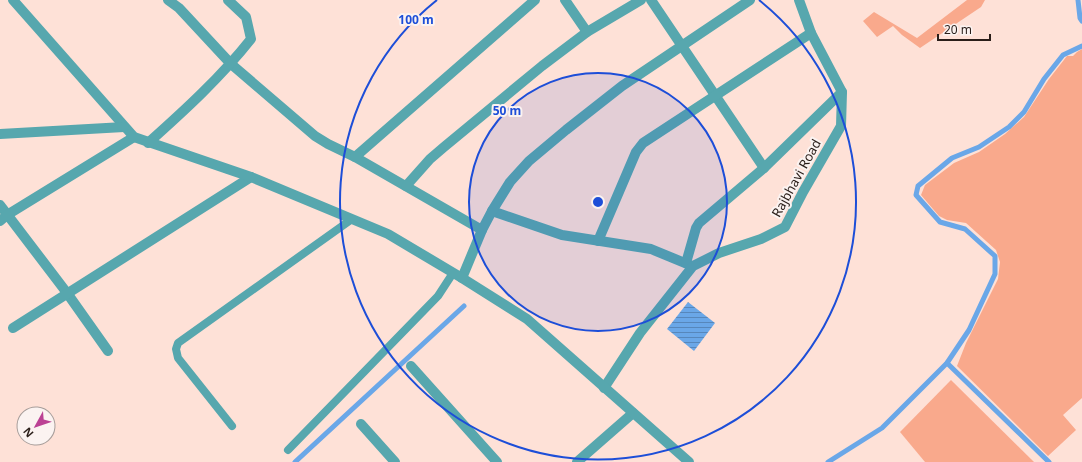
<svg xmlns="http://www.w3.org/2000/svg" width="1082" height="462" font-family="'Noto Sans',sans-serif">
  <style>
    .green { fill: #f9a98c }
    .water { fill: url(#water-rules) }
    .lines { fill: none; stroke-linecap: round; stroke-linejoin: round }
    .stream { stroke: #6aa7e8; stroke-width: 5 }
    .service { stroke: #57a7ae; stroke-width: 8 }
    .minor { stroke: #57a7ae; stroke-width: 10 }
    .tertiary { stroke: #57a7ae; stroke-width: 10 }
    .ring { fill: none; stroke: #1d4ed8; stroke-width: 2 }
    .labels { text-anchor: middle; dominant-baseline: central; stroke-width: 4; stroke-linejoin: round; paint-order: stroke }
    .street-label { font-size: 13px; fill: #2a1e19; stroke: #fbf3f1 }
    .centre { fill: #1d4ed8; stroke: #fbf3f1; stroke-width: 2 }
    .ring-label { font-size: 12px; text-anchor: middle; font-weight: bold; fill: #1d4ed8; stroke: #fbf3f1; stroke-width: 4; stroke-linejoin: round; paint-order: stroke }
  </style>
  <defs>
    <pattern id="water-rules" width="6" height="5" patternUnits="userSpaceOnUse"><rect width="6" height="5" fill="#6aa7e8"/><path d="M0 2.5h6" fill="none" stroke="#5787bb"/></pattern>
  </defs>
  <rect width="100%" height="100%" fill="#fee1d7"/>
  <!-- green -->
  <g class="green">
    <path d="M 967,0 L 985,0 L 981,7 L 920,48 L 902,35 L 893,26 L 877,37 L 863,21 L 874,12 L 917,38 Z"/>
    <path d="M 1082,49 L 1082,398 L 1063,415 L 1076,430 L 1048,456 L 957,366 L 966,343 L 998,279 L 1000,262 L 996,250 L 966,223 L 947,220 L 939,216 L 921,195 L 925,185 L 954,163 L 979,152 L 1005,134 L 1024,117 L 1049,79 L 1067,56 L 1073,56 L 1077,52 Z"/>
    <path d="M 951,380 L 1034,462 L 925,462 L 900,432 Z"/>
  </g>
  <!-- water -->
  <path class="water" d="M 688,302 L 715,323 L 694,351 L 667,329 Z"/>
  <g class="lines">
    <!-- stream -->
    <g class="stream">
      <path d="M 1078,0 L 1080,18 L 1082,21"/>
      <path d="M 947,363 L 1049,462"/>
      <path d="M 295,462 L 464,306"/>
      <path d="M 828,462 L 882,428 L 947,363 L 969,330 L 995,274 L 995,256 L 965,229 L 940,222 L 916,195 L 918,186 L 952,158 L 979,147 L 1009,127 L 1024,112 L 1044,79 L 1063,55 L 1082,46"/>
    </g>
    <!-- service -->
    <g class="service">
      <path d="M 232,426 L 178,358 L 176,349 L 178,343 L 352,219"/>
      <path d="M 288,450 L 438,296 L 453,273"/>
    </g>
    <!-- minor -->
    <g class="minor">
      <path d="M 168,0 L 179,8 L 231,64 L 315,136 L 328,144 L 355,157 L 482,230"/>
      <path d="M 565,0 L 587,32"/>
      <path d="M 651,0 L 764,168"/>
      <path d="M 148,143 C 185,110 221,77 251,39 L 246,17 L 228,0"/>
      <path d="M 355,157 L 535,0"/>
      <path d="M 406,186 L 430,159 L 444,147 L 542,66 L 587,32 L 641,0"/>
      <path d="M 0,205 L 67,293 L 108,351"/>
      <path d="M 492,211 L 562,235 L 651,249 L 692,266"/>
      <path d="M 0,221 L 7,215 L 134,137"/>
      <path d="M 598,241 L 636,152 L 643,143 L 811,33"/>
      <path d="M 686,263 L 696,228 L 699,223 L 764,168 L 842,92"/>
      <path d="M 462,278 L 482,230 L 492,211 L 510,182 L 529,161 L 566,130 L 622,86 L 750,0"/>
      <path d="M 13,328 L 251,177"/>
      <path d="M 411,366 L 497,462"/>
      <path d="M 604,388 L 640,333 L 693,266 L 719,253 L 761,239 L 785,227 L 803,192 L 841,126 L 842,92 L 811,33 L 799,0"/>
      <path d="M 361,424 L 395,462"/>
      <path d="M 577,462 L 633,413"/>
    </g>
    <!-- tertiary -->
    <g class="tertiary">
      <path d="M 13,0 L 134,137 L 251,177 L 388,234 L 462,278 L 527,319 L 689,462"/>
      <path d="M 0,134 L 124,127"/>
    </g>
  </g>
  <!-- distance rings -->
  <circle cx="598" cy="202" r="129" fill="#1d4ed8" fill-opacity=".12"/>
  <g class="ring">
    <circle cx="598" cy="202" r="129"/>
    <path d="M759 0A258 258 0 1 1 437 0"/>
  </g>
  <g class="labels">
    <!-- street labels -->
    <g class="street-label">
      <text transform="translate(796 178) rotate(-61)">Rajbhavi Road</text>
    </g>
  </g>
  <circle cx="598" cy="202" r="6" class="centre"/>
  <g class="ring-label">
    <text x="416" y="24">100 m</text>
    <text x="507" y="115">50 m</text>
  </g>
  <!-- north arrow -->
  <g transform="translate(36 426) rotate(230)"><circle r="19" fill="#fbf3f1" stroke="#a79e9b"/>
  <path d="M0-3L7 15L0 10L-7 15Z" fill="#bb4194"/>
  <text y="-6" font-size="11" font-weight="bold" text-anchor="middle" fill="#2a1e19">N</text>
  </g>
  <!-- scale -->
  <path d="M938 34v6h52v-6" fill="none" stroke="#2a1e19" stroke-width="2"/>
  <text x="944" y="34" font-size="12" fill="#2a1e19" stroke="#fbf3f1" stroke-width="3" paint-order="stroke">20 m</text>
</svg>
